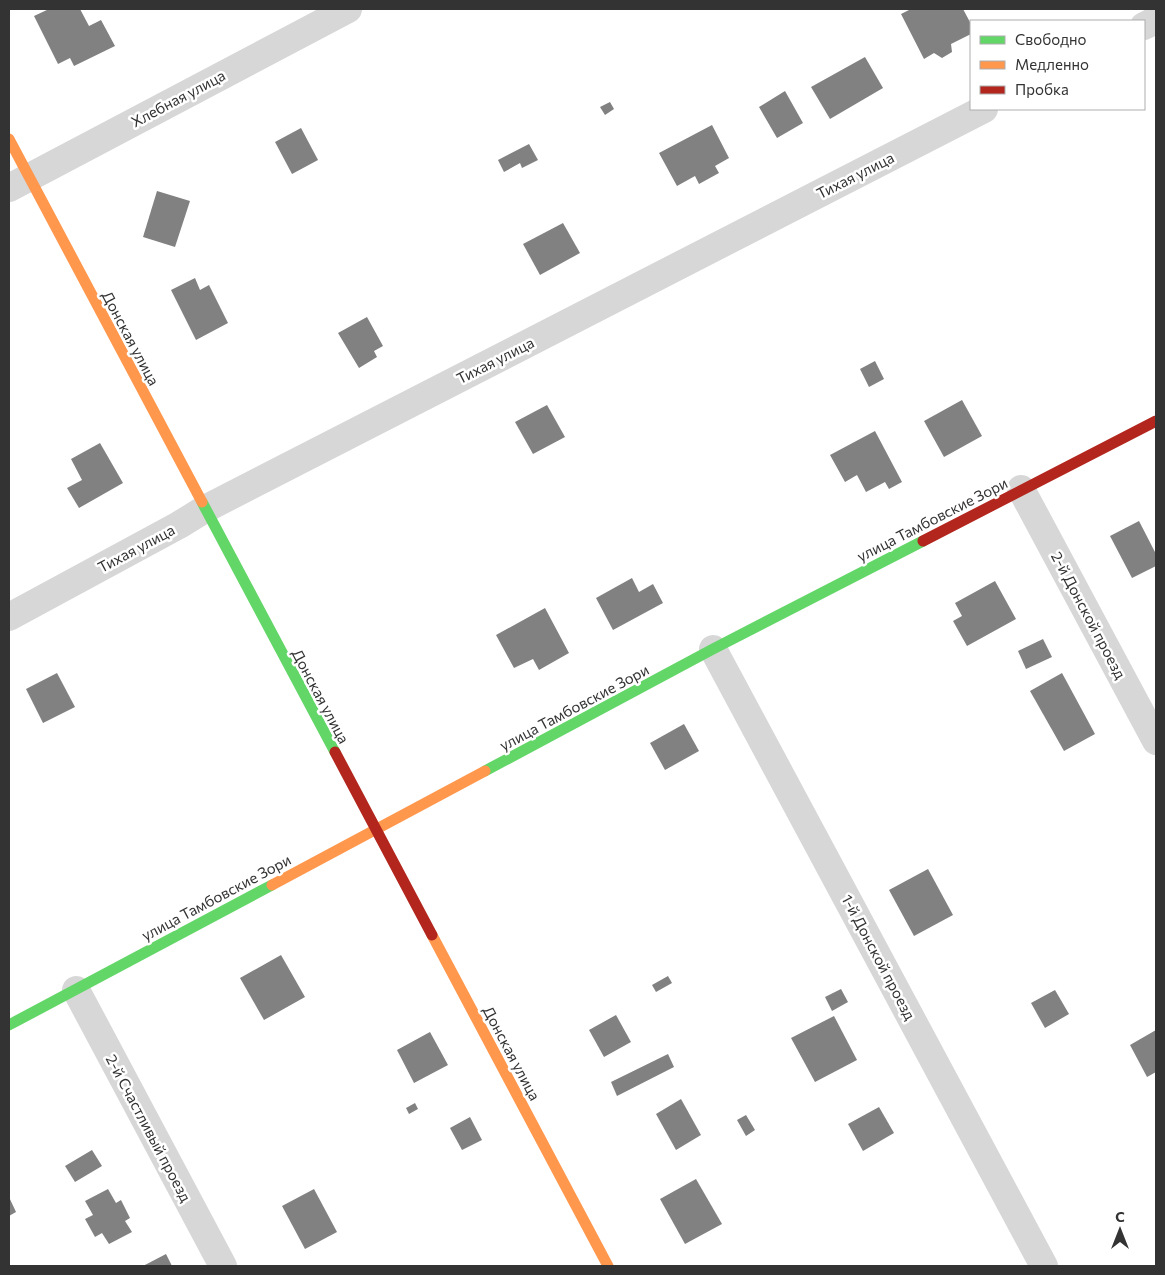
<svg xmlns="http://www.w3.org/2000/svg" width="1165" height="1275" font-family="Commissioner,sans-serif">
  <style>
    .building { fill: #818181 }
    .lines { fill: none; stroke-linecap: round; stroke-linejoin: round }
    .street { stroke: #d7d7d7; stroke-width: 28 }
    .fast { stroke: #63d668; stroke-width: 11 }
    .slow { stroke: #ff974d; stroke-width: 11 }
    .jam { stroke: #b3261e; stroke-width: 11 }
    .labels { text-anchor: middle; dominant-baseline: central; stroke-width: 5; stroke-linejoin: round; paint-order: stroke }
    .street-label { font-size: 15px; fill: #333; stroke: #fff }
  </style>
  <rect width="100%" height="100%" fill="#fff"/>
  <!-- building -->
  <g class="building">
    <path d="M 49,9 L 80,9 L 89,26 L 101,20 L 115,46 L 74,66 L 70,58 L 58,64 L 34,16 Z"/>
    <path d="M 911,9 L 963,9 L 971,24 L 971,34 L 951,44 L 952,52 L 942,58 L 934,53 L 924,59 L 901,14 Z"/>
    <path d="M 865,57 L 883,88 L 830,119 L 811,87 Z"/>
    <path d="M 785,91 L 803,123 L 777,138 L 759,107 Z"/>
    <path d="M 610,102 L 614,109 L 605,115 L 600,107 Z"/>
    <path d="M 712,125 L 729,158 L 715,166 L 719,173 L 699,184 L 695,176 L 677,186 L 659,153 Z"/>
    <path d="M 301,128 L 318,160 L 292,174 L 275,142 Z"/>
    <path d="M 529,144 L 538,160 L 522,168 L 520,163 L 504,172 L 498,160 Z"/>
    <path d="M 157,191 L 190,201 L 175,247 L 143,237 Z"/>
    <path d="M 563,223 L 580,253 L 540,275 L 523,244 Z"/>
    <path d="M 195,278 L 200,290 L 209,285 L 228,323 L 196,340 L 171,290 Z"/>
    <path d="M 367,317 L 383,346 L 374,351 L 377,357 L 359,368 L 338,333 Z"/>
    <path d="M 875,361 L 884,379 L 869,387 L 860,369 Z"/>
    <path d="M 962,400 L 982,436 L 944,457 L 924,421 Z"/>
    <path d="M 547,405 L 565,437 L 533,454 L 515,422 Z"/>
    <path d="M 875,431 L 902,482 L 889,489 L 885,482 L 866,492 L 857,475 L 845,482 L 830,455 Z"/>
    <path d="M 100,443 L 123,483 L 79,508 L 67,488 L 82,480 L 71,459 Z"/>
    <path d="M 1139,521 L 1156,554 L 1156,566 L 1132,578 L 1110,536 Z"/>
    <path d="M 632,578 L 639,592 L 653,584 L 663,603 L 613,630 L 596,598 Z"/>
    <path d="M 995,581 L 1016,619 L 967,646 L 953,621 L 962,616 L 955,603 Z"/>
    <path d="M 545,608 L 569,653 L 539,670 L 533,659 L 514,668 L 496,635 Z"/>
    <path d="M 1043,639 L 1052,657 L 1026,669 L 1018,651 Z"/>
    <path d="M 57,673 L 75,707 L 43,723 L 26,689 Z"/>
    <path d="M 1062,673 L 1095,734 L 1064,751 L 1030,691 Z"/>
    <path d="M 684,724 L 699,751 L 665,770 L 650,743 Z"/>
    <path d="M 928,869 L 953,915 L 914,936 L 889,890 Z"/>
    <path d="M 281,955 L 305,997 L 264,1020 L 240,978 Z"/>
    <path d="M 668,976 L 672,983 L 656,992 L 652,985 Z"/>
    <path d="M 841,989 L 848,1002 L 832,1011 L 825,997 Z"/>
    <path d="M 1055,990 L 1069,1014 L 1045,1028 L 1031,1003 Z"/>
    <path d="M 616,1015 L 631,1042 L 604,1057 L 589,1030 Z"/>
    <path d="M 834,1016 L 857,1060 L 815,1082 L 791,1038 Z"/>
    <path d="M 1156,1030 L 1156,1072 L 1147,1077 L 1130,1045 Z"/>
    <path d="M 430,1032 L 448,1065 L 414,1083 L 397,1050 Z"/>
    <path d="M 668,1054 L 674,1067 L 617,1096 L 611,1082 Z"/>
    <path d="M 681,1099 L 701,1135 L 676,1150 L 656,1114 Z"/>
    <path d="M 415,1103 L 418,1109 L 409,1114 L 406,1108 Z"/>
    <path d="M 879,1107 L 894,1133 L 863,1151 L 848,1124 Z"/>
    <path d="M 746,1115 L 755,1130 L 746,1136 L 737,1120 Z"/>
    <path d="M 470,1117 L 482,1140 L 462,1150 L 450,1128 Z"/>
    <path d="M 92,1150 L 102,1166 L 75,1182 L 65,1166 Z"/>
    <path d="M 696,1179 L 722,1224 L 685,1244 L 660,1199 Z"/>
    <path d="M 108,1189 L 116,1203 L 121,1200 L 130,1218 L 125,1221 L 132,1232 L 109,1244 L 102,1233 L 95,1237 L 85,1219 L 93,1215 L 85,1201 Z"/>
    <path d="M 314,1189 L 337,1232 L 305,1249 L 282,1206 Z"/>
    <path d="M 9,1197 L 16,1212 L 9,1216 Z"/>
    <path d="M 166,1254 L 172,1266 L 143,1266 Z"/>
  </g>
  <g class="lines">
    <!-- street -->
    <g class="street">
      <path d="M 1144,26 L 1156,20"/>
      <path d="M 9,188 L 348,9"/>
      <path d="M 1021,489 L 1156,741"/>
      <path d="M 9,617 L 179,525 L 205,509 L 984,109"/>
      <path d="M 713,649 L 1044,1266"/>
      <path d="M 76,990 L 223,1266"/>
    </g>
    <!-- fast -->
    <g class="fast">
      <path d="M 202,502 L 335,752"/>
      <path d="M 485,771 L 713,649 L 923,541"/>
      <path d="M 9,1025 L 272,885"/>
    </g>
    <!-- slow -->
    <g class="slow">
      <path d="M 9,139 L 202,502"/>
      <path d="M 272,885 L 485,771"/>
      <path d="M 432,935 L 608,1266"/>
    </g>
    <!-- jam -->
    <g class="jam">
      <path d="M 923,541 L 1156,421"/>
      <path d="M 335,752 L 432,935"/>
    </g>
  </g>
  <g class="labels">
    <!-- street labels -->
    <g class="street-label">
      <text transform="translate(178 98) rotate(-28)">Хлебная улица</text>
      <text transform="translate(855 175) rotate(-27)">Тихая улица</text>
      <text transform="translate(131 338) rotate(62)">Донская улица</text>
      <text transform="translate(495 360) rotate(-27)">Тихая улица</text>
      <text transform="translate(932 519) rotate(-27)">улица Тамбовские Зори</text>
      <text transform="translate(136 548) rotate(-28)">Тихая улица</text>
      <text transform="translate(1089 615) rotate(62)">2-й Донской проезд</text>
      <text transform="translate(321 696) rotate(62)">Донская улица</text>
      <text transform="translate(574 707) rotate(-28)">улица Тамбовские Зори</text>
      <text transform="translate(216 897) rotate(-28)">улица Тамбовские Зори</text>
      <text transform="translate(879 957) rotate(62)">1-й Донской проезд</text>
      <text transform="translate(512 1053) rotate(62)">Донская улица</text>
      <text transform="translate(149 1128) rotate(62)">2-й Счастливый проезд</text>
    </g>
  </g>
  <!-- border -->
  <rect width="1165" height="1275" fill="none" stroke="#333333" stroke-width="20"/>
  <!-- legend -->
  <rect x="970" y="20" width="175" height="90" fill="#ffffff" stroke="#adadad"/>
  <rect x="980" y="36" width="25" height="8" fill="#63d668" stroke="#adadad"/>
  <text x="1015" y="45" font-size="15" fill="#333333">Свободно</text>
  <rect x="980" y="61" width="25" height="8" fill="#ff974d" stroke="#adadad"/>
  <text x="1015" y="70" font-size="15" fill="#333333">Медленно</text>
  <rect x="980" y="86" width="25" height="8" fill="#b3261e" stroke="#adadad"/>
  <text x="1015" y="95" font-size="15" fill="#333333">Пробка</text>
  <!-- north arrow -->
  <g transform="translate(1120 1230)" stroke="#ffffff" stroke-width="4" paint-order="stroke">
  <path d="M0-4L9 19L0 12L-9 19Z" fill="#333333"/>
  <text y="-8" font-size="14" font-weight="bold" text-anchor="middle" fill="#333333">С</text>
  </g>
</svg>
